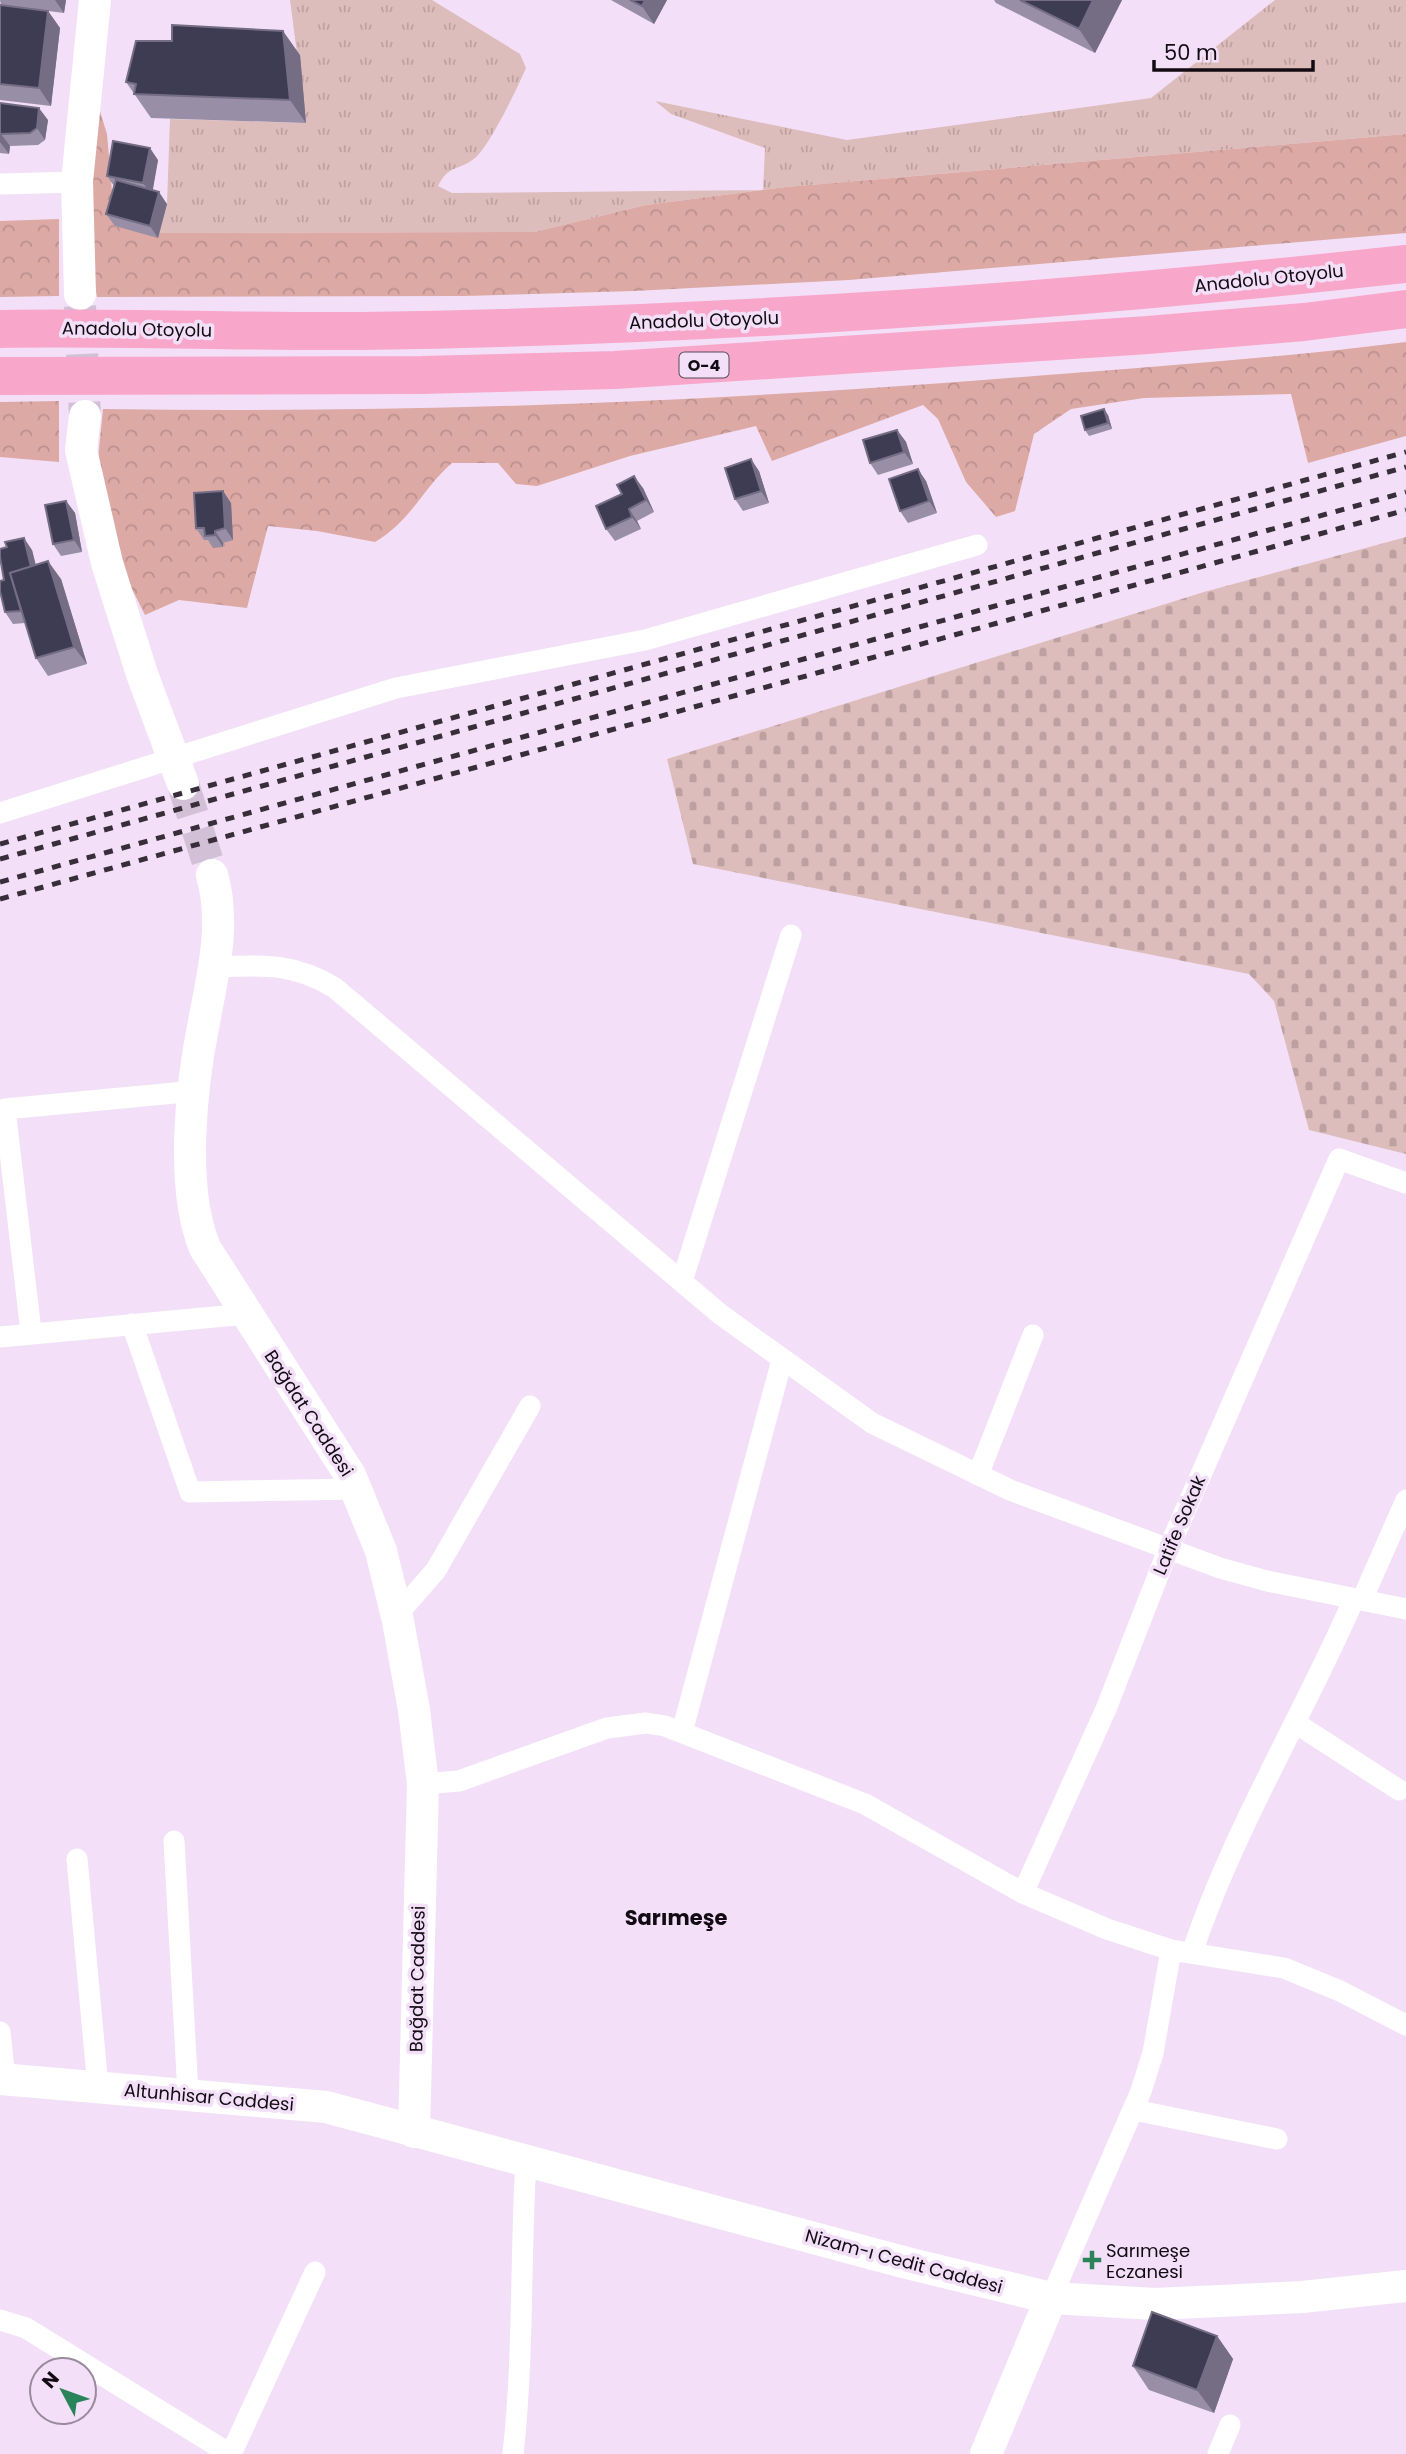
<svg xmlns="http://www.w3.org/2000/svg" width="1406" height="2454" font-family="Poppins,sans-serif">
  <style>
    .grass { fill: url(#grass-tufts) }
    .forest { fill: url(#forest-crowns) }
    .cemetery { fill: url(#cemetery-stones) }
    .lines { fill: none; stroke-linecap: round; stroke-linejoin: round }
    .secondary-tunnel { stroke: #d1c0d6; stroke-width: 32; stroke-dasharray: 32 16; stroke-linecap: butt }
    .street { stroke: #fff; stroke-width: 21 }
    .secondary { stroke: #fff; stroke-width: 32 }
    .highway { stroke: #f8a7cb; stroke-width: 38 }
    .rail { stroke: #372e39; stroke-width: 5; stroke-dasharray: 9 9; stroke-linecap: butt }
    .wall { fill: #988ea5 }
    .shaded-wall { fill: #746d84 }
    .building { fill: #3d3c52; stroke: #746d84; stroke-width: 2 }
    .poi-dot { fill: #298459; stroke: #f3e0f8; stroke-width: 2.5 }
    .labels { text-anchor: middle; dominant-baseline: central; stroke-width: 7; stroke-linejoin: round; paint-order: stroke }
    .shield { fill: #f3e0f8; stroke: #564b58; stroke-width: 2 }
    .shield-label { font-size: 16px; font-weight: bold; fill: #120b13 }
    .street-label { font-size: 18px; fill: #120b13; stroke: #f3e0f8 }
    .poi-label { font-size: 18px; fill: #120b13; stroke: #f3e0f8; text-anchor: start }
    .quarter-label { font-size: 21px; font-weight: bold; fill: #120b13; stroke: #f3e0f8 }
  </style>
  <defs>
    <pattern id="grass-tufts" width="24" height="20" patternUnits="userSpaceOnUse" patternTransform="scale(1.75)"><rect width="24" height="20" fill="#ddbdbb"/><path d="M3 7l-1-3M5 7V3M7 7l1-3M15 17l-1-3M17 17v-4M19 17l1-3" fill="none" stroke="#bda1a0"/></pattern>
    <pattern id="forest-crowns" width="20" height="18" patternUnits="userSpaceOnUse" patternTransform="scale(1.75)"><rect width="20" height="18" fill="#dca9a5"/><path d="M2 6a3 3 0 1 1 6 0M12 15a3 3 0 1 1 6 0" fill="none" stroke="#bc908d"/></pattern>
    <pattern id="cemetery-stones" width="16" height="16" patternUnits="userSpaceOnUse" patternTransform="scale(1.75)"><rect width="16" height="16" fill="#ddbdbb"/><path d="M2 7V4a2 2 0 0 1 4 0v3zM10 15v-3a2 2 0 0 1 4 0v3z" fill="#bda1a0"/></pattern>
  </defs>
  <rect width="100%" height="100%" fill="#f3e0f8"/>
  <!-- grass -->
  <path class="grass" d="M 290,0 L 432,0 L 520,54 L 526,68 C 518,87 489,147 475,158 C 458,172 450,163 438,186 L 452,193 L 763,190 L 765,148 L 671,114 L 655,101 L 847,140 L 1151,98 L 1275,0 L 1406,0 L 1406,134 L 786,187 L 646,205 L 534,232 L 159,233 L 167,204 L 170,119 L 306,123 Z"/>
  <!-- forest -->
  <g class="forest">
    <path d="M 98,105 L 107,134 L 115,226 L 159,233 L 534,232 L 646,205 L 786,187 L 1406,134 L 1406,233 L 849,280 L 634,291 L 464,296 L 97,297 L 86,234 Z"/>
    <path d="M 59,219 L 59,296 L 0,297 L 0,221 Z"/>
    <path d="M 1406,342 L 1406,436 L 1308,463 L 1291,394 L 1144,398 L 1071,409 L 1034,434 L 1015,511 L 996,517 L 966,482 L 938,419 L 923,405 L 772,461 L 756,426 L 630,456 L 537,486 L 516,484 L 498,463 L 452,463 C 422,489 412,520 375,542 L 317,531 L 268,526 L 247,608 L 179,600 L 145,615 L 127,579 L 109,512 L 98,459 L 103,409 C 418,414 732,401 1047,375 C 1166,366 1287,357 1406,342 Z"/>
    <path d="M 59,401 L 59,462 L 0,457 L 0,402 Z"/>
  </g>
  <!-- cemetery -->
  <path class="cemetery" d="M 1406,537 L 1406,1154 L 1309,1130 L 1274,1001 L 1249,974 L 693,864 L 667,759 L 1204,592 Z"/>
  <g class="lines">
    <!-- secondary-tunnel -->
    <g class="secondary-tunnel">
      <path d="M 80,306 L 85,416"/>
      <path d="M 183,784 L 212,875"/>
    </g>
    <!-- street -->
    <g class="street">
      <path d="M 0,184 L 77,182"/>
      <path d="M 0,813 L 396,688 L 645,640 L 977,545"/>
      <path d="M 213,967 C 260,965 293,962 335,988 L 720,1314 L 872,1423 L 1010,1490 L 1220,1568 L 1267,1581 L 1406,1609"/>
      <path d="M 682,1281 L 791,935"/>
      <path d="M 132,1324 L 190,1492 L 357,1489"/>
      <path d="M 31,1332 L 5,1109 L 196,1091"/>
      <path d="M 0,1337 L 246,1314"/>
      <path d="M 978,1475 L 1033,1335"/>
      <path d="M 1362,1600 L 1406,1500"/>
      <path d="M 396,1616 L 436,1570 L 530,1406"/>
      <path d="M 1297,1724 L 1399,1790"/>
      <path d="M 682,1732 L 782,1360"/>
      <path d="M 423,1784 L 459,1781 L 607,1728 L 646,1723 L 665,1726 L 865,1804 L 1023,1893 L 1107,1929 L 1171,1950 L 1284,1968 L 1340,1991 L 1406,2025"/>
      <path d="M 174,1841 L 188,2094"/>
      <path d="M 77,1859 L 98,2087"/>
      <path d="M 1023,1893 L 1106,1709 L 1168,1550 L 1339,1159 L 1406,1183"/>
      <path d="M 1192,1953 C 1233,1830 1302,1718 1354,1599"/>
      <path d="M 0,2032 L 5,2079"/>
      <path d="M 1134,2110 L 1277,2139"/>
      <path d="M 1051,2298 L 1141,2091 L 1153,2053 L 1171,1950"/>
      <path d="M 0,2320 L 26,2328 L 230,2454"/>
      <path d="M 231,2454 L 315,2272"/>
      <path d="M 513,2454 C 524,2356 520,2258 526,2160"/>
      <path d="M 1218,2454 L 1230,2425"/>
    </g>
    <!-- secondary -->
    <g class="secondary">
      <path d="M 80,294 L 77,182 L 95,0"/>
      <path d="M 85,416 L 81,450 L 107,563 L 142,674 L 183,784"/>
      <path d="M 212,875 C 226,924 213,973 204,1022 C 191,1086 180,1188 205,1248 L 350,1475 L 381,1551 L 398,1621 L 414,1710 L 423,1784 L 414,2132"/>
      <path d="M 0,2079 L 326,2107 L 903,2262 L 1051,2298 L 1155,2304 L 1302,2297 L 1406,2286"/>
      <path d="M 986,2454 L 1051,2298"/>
    </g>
    <!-- highway -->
    <g class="highway">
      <path d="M 0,329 C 120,327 241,332 361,331 C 710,326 1059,302 1406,264"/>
      <path d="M 0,376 L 422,375 L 615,370 L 1148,335 L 1304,322 L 1406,309"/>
    </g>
    <!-- rail -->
    <g class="rail">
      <path d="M 0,844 L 1406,452"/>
      <path d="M 0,859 L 1406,467"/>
      <path d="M 0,882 L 1406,492"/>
      <path d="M 0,899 L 1406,510"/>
    </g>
  </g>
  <!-- wall -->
  <g class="wall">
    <path d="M 0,0 L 66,0 L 64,13 L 1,5 Z"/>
    <path d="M 611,0 L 667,0 L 654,24 Z"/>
    <path d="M 994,0 L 1122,0 L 1095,53 L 996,3 Z"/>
    <path d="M 0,5 L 48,11 L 60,28 L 51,106 L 0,100 Z"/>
    <path d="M 300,55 L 306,123 L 151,118 L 126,82 Z"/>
    <path d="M 0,103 L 48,120 L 45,140 L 38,145 L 10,146 L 9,154 L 0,153 Z"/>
    <path d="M 158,160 L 152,191 L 167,204 L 158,238 L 115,226 L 106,214 L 114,186 L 107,176 Z"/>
    <path d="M 1108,415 L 1112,429 L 1089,436 L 1085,430 Z"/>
    <path d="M 897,430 L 906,442 L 913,464 L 878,475 L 870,463 Z"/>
    <path d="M 759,471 L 769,503 L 743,511 L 735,499 Z"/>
    <path d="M 926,481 L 937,513 L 908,523 L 900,511 Z"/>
    <path d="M 643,488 L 654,512 L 637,521 L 641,529 L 615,541 L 606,529 Z"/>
    <path d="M 223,491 L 231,503 L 233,540 L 223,543 L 223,547 L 213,548 L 208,540 L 204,540 L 196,528 Z"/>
    <path d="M 66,501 L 75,513 L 82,552 L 61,556 L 53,544 Z"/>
    <path d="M 32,550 L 36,565 L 61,579 L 87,664 L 48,676 L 36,658 L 25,623 L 13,624 L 5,612 L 4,580 Z"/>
    <path d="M 1217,2336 L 1233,2359 L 1214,2413 L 1149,2390 L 1133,2366 Z"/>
  </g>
  <!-- shaded-wall -->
  <g class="shaded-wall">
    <path d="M 55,0 L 66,0 L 64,13 Z"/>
    <path d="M 645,0 L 667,0 L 654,24 L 642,6 Z"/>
    <path d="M 1093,0 L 1122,0 L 1095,53 L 1079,29 Z"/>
    <path d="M 48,11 L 60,28 L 51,106 L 39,88 Z"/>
    <path d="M 283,31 L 300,55 L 306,123 L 290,100 Z"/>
    <path d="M 39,108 L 48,120 L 45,140 L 37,128 Z"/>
    <path d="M 1,134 L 10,146 L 9,154 L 0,142 Z"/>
    <path d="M 150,148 L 158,160 L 152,195 L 143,183 Z"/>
    <path d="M 159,192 L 167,204 L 158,238 L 150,226 Z"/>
    <path d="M 1104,409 L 1108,415 L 1112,429 L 1108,423 Z"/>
    <path d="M 897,430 L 906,442 L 913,464 L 904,452 Z"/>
    <path d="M 751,459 L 759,471 L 769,503 L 761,491 Z"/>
    <path d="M 918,469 L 926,481 L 937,513 L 929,501 Z"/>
    <path d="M 634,476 L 643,488 L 654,512 L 646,500 Z"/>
    <path d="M 223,491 L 231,503 L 233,540 L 225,528 Z"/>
    <path d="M 66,501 L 75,513 L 82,552 L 74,540 Z"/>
    <path d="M 629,509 L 637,521 L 641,529 L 632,517 Z"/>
    <path d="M 215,531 L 223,543 L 223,547 L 215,535 Z"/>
    <path d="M 24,538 L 32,550 L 40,585 L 32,573 Z"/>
    <path d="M 48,561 L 61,579 L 87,664 L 74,647 Z"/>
    <path d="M 1217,2336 L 1233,2359 L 1214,2413 L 1197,2390 Z"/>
  </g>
  <!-- building -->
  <g class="building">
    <path d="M 630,0 L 645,0 L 642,6 Z"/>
    <path d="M 1020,0 L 1093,0 L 1079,29 Z"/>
    <path d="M 0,5 L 48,11 L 39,88 L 0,84 Z"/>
    <path d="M 172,25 L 283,31 L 290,100 L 134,94 L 136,84 L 126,82 L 136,41 L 172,41 Z"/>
    <path d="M 0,103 L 39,108 L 37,128 L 30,133 L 1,134 L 0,142 Z"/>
    <path d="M 113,141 L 150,148 L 143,183 L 107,176 Z"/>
    <path d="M 116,180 L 159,192 L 150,226 L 106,214 Z"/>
    <path d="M 1104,409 L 1108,423 L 1085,430 L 1081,416 Z"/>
    <path d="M 897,430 L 904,452 L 870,463 L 863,440 Z"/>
    <path d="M 751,459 L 761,491 L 735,499 L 725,468 Z"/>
    <path d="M 918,469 L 929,501 L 900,511 L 889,479 Z"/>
    <path d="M 634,476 L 646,500 L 629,509 L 632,517 L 606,529 L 596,506 L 622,494 L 617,485 Z"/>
    <path d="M 223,491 L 225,528 L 215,531 L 215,535 L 205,536 L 204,528 L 196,528 L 194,493 Z"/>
    <path d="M 66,501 L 74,540 L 53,544 L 45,505 Z"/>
    <path d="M 24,538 L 31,567 L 10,573 L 21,611 L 5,612 L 0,591 L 0,581 L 4,580 L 0,557 L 0,549 L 7,547 L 5,542 Z"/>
    <path d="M 48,561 L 74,647 L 36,658 L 10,573 Z"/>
    <path d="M 1152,2312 L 1217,2336 L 1197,2390 L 1133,2366 Z"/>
  </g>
  <!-- markers -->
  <path class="poi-dot" d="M1088.5 2249.5h7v7h7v7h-7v7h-7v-7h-7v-7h7z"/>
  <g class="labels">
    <!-- shield labels -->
    <rect class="shield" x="679.5" y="352.5" width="49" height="25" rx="5"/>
    <g class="shield-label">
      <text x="704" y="365">O-4</text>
    </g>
    <!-- street labels -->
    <g class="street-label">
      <text transform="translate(1269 278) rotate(-6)">Anadolu Otoyolu</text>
      <text transform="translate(704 320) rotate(-2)">Anadolu Otoyolu</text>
      <text transform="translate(137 329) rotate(1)">Anadolu Otoyolu</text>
      <text transform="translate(309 1413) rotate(57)">Bağdat Caddesi</text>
      <text transform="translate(1179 1525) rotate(-67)">Latife Sokak</text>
      <text transform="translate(417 1979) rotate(-89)">Bağdat Caddesi</text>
      <text transform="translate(209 2097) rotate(5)">Altunhisar Caddesi</text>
      <text transform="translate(904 2261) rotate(15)">Nizam-ı Cedit Caddesi</text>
    </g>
    <!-- poi labels -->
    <g class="poi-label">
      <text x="1106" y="2250">Sarımeşe<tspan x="1106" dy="21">Eczanesi</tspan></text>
    </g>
    <!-- quarter labels -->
    <g class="quarter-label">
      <text x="676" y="1917">Sarımeşe</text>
    </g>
  </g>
  <!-- north arrow -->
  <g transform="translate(63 2391) rotate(311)"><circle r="33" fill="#f3e0f8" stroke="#998b9c" stroke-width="2"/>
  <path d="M0-5L12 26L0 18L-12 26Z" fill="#298459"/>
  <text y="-10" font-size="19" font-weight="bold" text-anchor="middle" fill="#120b13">N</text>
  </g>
  <!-- scale -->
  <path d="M1154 60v10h159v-10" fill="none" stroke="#120b13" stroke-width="3.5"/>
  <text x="1164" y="60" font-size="21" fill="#120b13" stroke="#f3e0f8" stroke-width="5" paint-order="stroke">50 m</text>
</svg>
